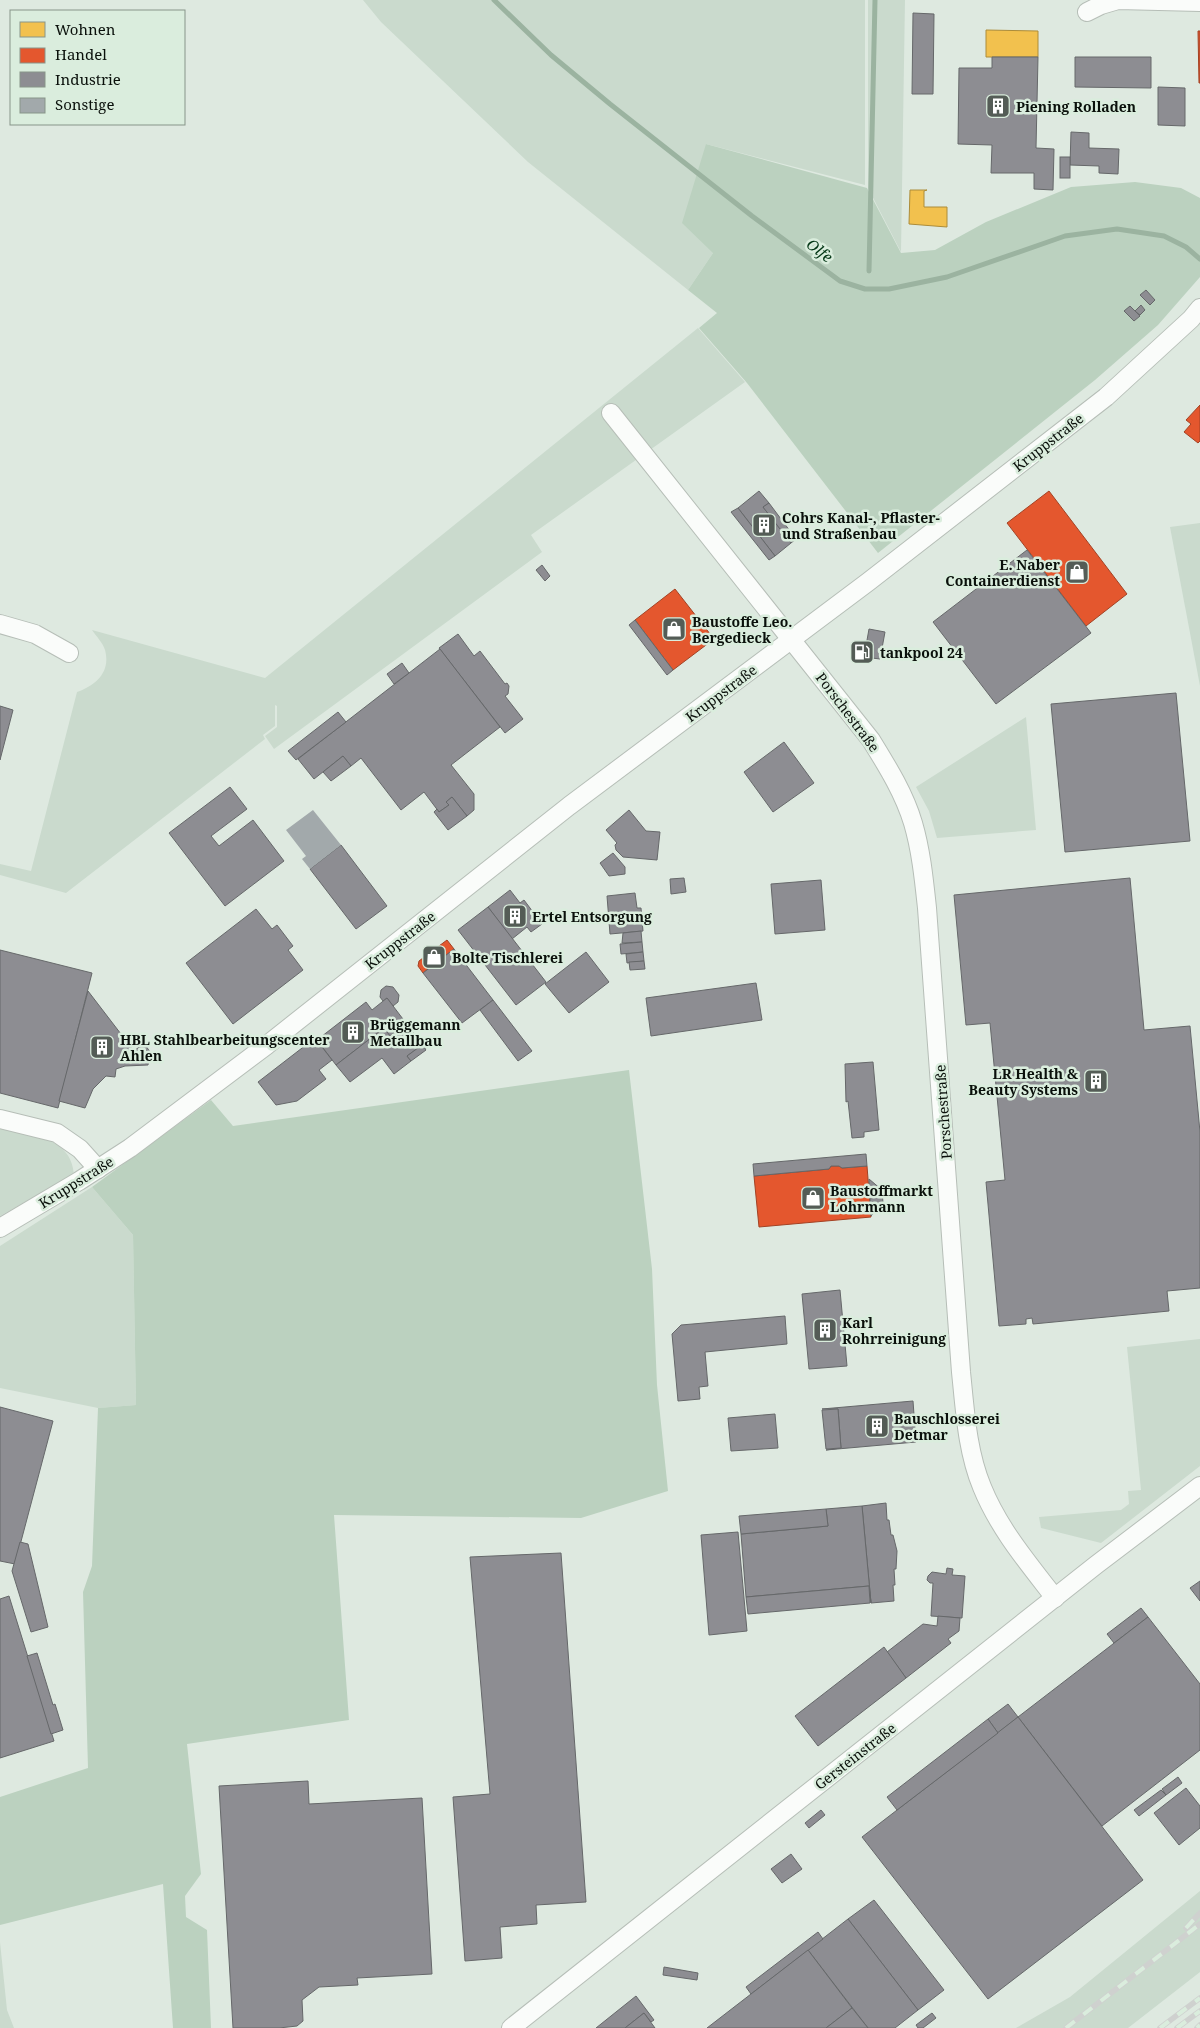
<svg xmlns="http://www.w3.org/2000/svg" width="1200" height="2028" font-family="'Noto Serif',serif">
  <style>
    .green { fill: #cadacd }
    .forest { fill: #bbd1bf }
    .homes { fill: #f2c14e; stroke: #ac8c3a }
    .shops { fill: #e4572e; stroke: #a34224 }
    .industry { fill: #8d8d92; stroke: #66686a }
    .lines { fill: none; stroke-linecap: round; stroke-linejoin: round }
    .stream { stroke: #9bb3a0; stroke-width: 5 }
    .building { fill: #a2a9ab }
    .minor-casing { stroke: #b6beb7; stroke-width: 20 }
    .minor { stroke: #fafcfa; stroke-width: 18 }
    .rail-casing { stroke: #cfd1cf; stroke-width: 5.5 }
    .rail { stroke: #daeddd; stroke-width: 4; stroke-dasharray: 11; stroke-linecap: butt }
    .labels { text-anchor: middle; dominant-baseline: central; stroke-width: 5; stroke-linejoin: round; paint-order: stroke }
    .poi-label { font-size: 14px; font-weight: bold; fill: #0a100b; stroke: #daeddd; text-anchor: start }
    .street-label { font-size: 14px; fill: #0a100b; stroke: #daeddd }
    .water-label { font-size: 15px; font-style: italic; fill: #003513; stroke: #daeddd }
  </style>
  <rect width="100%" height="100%" fill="#dee9e0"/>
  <!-- green -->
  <g class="green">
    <path d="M 363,0 L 865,0 L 865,185 L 706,144 L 713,253 L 688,290 L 528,162 L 381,22 Z"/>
    <path d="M 868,0 L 905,0 L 901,252 L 868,188 Z"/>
    <path d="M 698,328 L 745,382 L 531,535 L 542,552 L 274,749 L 265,736 L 277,727 L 277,706 L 275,705 L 275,726 L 263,735 L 265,739 L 66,893 L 0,875 L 0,864 L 31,871 L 77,692 C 96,685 111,672 105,650 C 103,643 96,636 92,630 L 265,678 Z"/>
    <path d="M 1200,523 L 1200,686 L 1170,527 Z"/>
    <path d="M 1026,717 L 1036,830 L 937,838 L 929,811 L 916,787 Z"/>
    <path d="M 0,1128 C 30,1136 71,1136 74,1174 L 0,1216 Z"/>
    <path d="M 92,1187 L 133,1235 L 136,1405 L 98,1408 L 0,1388 L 0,1246 Z"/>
    <path d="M 1200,1339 L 1200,1466 L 1101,1543 L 1041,1528 L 1039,1517 L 1121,1510 L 1129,1504 L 1128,1491 L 1141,1490 L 1127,1347 Z"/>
    <path d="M 1200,1891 L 1200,1972 L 1128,2028 L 1016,2028 L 1070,1997 Z"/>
    <path d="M 0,1942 L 7,2010 L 14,2028 L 0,2028 Z"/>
  </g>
  <!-- forest -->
  <g class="forest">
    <path d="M 706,144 L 867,188 L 901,253 L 935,250 L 986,222 L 1071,187 L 1135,182 L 1181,188 L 1200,198 L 1200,277 L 1158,325 L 1095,380 L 878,553 L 747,383 L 699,328 L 717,313 L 688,290 L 713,253 L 682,223 Z"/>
    <path d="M 629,1070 L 652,1269 L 657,1385 L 668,1491 L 581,1518 L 334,1515 L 349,1720 L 187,1744 L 201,1874 L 185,1896 L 186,1917 L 207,1930 L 211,2028 L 173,2028 L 163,1884 L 0,1925 L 0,1797 L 88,1768 L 83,1592 L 92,1566 L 98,1408 L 136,1405 L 133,1235 L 92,1187 L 211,1100 L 233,1126 Z"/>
  </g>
  <!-- homes -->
  <g class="homes">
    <path d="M 986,30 L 1038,31 L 1038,57 L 986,57 Z"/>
    <path d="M 910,190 L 927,190 L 924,191 L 924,207 L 947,207 L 947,227 L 909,224 Z"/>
  </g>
  <!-- shops -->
  <g class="shops">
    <path d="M 1198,31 L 1200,31 L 1200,83 L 1199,83 Z"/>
    <path d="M 1200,405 L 1200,441 L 1198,443 L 1184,432 L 1191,424 L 1186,420 Z"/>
    <path d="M 1049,491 L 1127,594 L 1086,626 L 1007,523 Z"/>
    <path d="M 675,589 L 714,639 L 673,670 L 635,620 Z"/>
    <path d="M 861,646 L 866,647 L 863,662 L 858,661 Z"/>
    <path d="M 447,940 L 454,949 L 423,973 L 418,966 L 419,961 Z"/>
    <path d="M 831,1166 L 839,1166 L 842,1168 L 867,1166 L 871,1217 L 759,1227 L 754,1176 L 829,1169 Z"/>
  </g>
  <!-- industry -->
  <g class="industry">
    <path d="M 913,13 L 934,14 L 933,94 L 912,94 Z"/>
    <path d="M 992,57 L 1038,57 L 1036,148 L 1054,149 L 1053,190 L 1034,189 L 1034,173 L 991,173 L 992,145 L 958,144 L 959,68 L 992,68 Z"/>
    <path d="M 1075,57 L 1151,57 L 1151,88 L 1075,87 Z"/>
    <path d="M 1158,87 L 1185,88 L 1185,126 L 1158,125 Z"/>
    <path d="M 1071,132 L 1089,133 L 1089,148 L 1119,149 L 1118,174 L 1099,173 L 1099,166 L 1070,165 Z"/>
    <rect x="1060" y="157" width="10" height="21"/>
    <path d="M 1146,290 L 1155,300 L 1150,305 L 1140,295 Z"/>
    <path d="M 1141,305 L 1145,310 L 1140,315 L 1135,311 Z"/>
    <path d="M 1130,306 L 1140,316 L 1134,321 L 1124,311 Z"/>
    <path d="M 759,491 L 769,503 L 763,507 L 791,543 L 775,556 L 738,508 Z"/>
    <path d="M 769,503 L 796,539 L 791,543 L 763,507 Z"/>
    <path d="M 738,508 L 775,556 L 769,560 L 731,512 Z"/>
    <path d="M 1027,550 L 1091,633 L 996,704 L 933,622 Z"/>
    <path d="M 542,565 L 550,576 L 545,581 L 536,570 Z"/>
    <path d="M 635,620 L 673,670 L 667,675 L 629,625 Z"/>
    <path d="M 869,629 L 885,632 L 880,659 L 864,657 Z"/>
    <path d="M 458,634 L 474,656 L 480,651 L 505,684 L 507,683 L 509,686 L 508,694 L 505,696 L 523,719 L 505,733 L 439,648 Z"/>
    <path d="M 440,649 L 500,727 L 451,765 L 474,794 L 474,810 L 467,816 L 452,797 L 446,802 L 449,805 L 439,812 L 424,792 L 401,810 L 361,758 L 351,766 L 343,756 L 314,779 L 298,759 Z"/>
    <path d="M 402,663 L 409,673 L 394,684 L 387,674 Z"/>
    <path d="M 1176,693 L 1190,841 L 1065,852 L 1051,704 Z"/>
    <path d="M 0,706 L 13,710 L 0,760 Z"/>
    <path d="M 338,712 L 346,722 L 296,760 L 288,751 Z"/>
    <path d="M 784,742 L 814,783 L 773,812 L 744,772 Z"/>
    <path d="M 343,756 L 351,766 L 331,781 L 323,772 Z"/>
    <path d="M 230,787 L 247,809 L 211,836 L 219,846 L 253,820 L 284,861 L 225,906 L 169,833 Z"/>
    <path d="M 452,797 L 467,816 L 448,830 L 434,812 L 437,809 L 439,812 L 449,805 L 446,802 Z"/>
    <path d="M 629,810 L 646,831 L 660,832 L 657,860 L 623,857 L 616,850 L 615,845 L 617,843 L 606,830 Z"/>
    <path d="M 341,845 L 387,906 L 356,929 L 310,869 Z"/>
    <path d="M 613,853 L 625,867 L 625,874 L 609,876 L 600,863 Z"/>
    <path d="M 684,878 L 686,892 L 671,894 L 670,879 Z"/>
    <path d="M 1130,878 L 1144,1030 L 1190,1026 L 1200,1132 L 1200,1288 L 1167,1291 L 1169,1311 L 1033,1324 L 1032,1318 L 1026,1319 L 1026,1324 L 999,1326 L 986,1182 L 1005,1180 L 990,1023 L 966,1025 L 954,895 Z"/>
    <path d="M 821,880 L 825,930 L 775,934 L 771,884 Z"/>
    <path d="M 510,890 L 520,903 L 524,900 L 542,924 L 531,932 L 527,927 L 512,939 L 488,907 Z"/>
    <path d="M 635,893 L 637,908 L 641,908 L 643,931 L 610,934 L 607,896 Z"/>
    <path d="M 488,907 L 546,982 L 516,1005 L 458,930 Z"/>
    <path d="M 256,909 L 272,929 L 277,925 L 293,946 L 288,950 L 303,970 L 233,1024 L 186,963 Z"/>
    <path d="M 641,931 L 642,942 L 622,943 L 623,933 Z"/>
    <path d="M 642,942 L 643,952 L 621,954 L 620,944 Z"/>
    <path d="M 454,949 L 493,1000 L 462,1023 L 423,973 Z"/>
    <path d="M 0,950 L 92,973 L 58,1108 L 0,1093 Z"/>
    <path d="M 586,952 L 609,982 L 569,1013 L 545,984 Z"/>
    <path d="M 643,952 L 644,961 L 627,963 L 626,954 Z"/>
    <path d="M 644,961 L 645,969 L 630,970 L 629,962 Z"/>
    <path d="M 756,983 L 762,1020 L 651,1036 L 646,998 Z"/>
    <path d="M 386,986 L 393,987 L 399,995 L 398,1002 L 393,1006 L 387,998 L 383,1001 L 380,997 L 381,990 Z"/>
    <path d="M 88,991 L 134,1051 L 144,1043 L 150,1052 L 148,1065 L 125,1066 L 116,1069 L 115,1077 L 106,1076 L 93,1089 L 85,1108 L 59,1101 Z"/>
    <path d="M 387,998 L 406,1023 L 390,1036 L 384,1028 L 336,1065 L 317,1040 L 366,1002 L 372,1010 Z"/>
    <path d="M 493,1000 L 532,1051 L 518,1061 L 480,1010 Z"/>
    <path d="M 406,1023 L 426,1049 L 422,1045 L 407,1056 L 411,1061 L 394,1074 L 382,1058 L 350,1082 L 336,1065 L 384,1028 L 390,1036 Z"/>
    <path d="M 315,1038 L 332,1060 L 319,1070 L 326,1079 L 297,1101 L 276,1105 L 258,1082 Z"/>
    <path d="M 422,1045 L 426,1050 L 411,1061 L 407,1056 Z"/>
    <path d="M 873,1062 L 879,1130 L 864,1132 L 864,1137 L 852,1138 L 848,1101 L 846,1102 L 845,1064 Z"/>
    <path d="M 866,1154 L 867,1166 L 842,1168 L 839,1166 L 831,1166 L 829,1169 L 754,1176 L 753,1164 Z"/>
    <path d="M 869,1179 L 882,1190 L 883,1203 L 871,1216 Z"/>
    <path d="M 840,1290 L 847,1366 L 809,1369 L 802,1294 Z"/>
    <path d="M 785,1316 L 787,1344 L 705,1352 L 708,1386 L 699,1387 L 700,1399 L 678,1401 L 672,1334 L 681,1325 Z"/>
    <path d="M 913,1401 L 916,1442 L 826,1450 L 841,1448 L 838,1409 L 822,1409 Z"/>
    <path d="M 0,1407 L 53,1421 L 15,1564 L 0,1561 Z"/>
    <path d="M 838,1409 L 841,1448 L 826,1449 L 822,1410 Z"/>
    <path d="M 775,1414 L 778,1448 L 731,1451 L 728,1418 Z"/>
    <path d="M 886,1503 L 887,1520 L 889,1520 L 891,1535 L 893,1535 L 897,1551 L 896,1569 L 894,1569 L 895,1585 L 893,1585 L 894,1601 L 871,1603 L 862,1506 Z"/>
    <path d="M 862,1506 L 871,1603 L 869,1586 L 746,1597 L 741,1534 L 828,1526 L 826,1509 Z"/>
    <path d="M 826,1509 L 828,1526 L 741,1534 L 739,1516 Z"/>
    <path d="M 738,1532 L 747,1631 L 709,1635 L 701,1535 Z"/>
    <path d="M 20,1542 L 28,1544 L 48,1627 L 31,1632 L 12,1571 Z"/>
    <path d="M 561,1553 L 586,1902 L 536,1905 L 537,1924 L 500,1927 L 502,1958 L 465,1961 L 453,1797 L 490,1794 L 470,1557 Z"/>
    <path d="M 947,1568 L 953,1569 L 952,1575 L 965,1576 L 962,1618 L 931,1616 L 933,1583 L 930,1583 L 927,1580 L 928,1576 L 932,1572 L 946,1574 Z"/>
    <path d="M 1200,1581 L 1200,1601 L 1190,1588 Z"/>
    <path d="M 869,1586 L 870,1603 L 748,1614 L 746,1597 Z"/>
    <path d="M 9,1596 L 54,1741 L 0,1758 L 0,1599 Z"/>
    <path d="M 1141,1608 L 1148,1617 L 1114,1643 L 1107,1634 Z"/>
    <path d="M 938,1616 L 960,1618 L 959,1631 L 948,1639 L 951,1643 L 906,1678 L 887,1652 L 923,1624 L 937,1626 Z"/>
    <path d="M 1148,1617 L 1200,1684 L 1200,1750 L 1102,1826 L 1018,1717 Z"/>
    <path d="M 884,1647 L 906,1678 L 818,1746 L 795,1716 Z"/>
    <path d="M 37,1653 L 53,1705 L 55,1704 L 63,1730 L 51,1734 L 27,1656 Z"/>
    <path d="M 1008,1704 L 1018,1717 L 998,1733 L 988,1719 Z"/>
    <path d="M 1018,1717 L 1143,1880 L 988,1999 L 862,1837 Z"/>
    <path d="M 988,1719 L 998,1733 L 897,1810 L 887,1797 Z"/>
    <path d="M 1178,1777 L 1182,1783 L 1166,1795 L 1162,1789 Z"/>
    <path d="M 308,1781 L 309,1804 L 422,1798 L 432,1974 L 357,1978 L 358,1985 L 319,1987 L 302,2000 L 303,2021 L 297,2026 L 279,2028 L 233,2028 L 219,1786 Z"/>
    <path d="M 1186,1788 L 1200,1806 L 1200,1828 L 1179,1845 L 1154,1813 Z"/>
    <path d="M 1161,1790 L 1166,1795 L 1139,1816 L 1134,1810 Z"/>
    <path d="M 821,1810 L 825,1815 L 809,1828 L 805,1823 Z"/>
    <path d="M 791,1854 L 802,1869 L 782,1883 L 771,1869 Z"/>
    <path d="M 874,1900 L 944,1990 L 918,2010 L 848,1919 Z"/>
    <path d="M 848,1919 L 918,2010 L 895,2028 L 868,2028 L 808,1950 Z"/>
    <path d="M 818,1932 L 823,1939 L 751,1994 L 746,1987 Z"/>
    <path d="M 808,1950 L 852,2008 L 826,2028 L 707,2028 Z"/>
    <path d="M 664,1967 L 698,1973 L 697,1980 L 663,1975 Z"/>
    <path d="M 636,1996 L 654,2020 L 651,2022 L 644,2013 L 625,2028 L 596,2028 Z"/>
    <path d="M 852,2008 L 868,2028 L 826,2028 Z"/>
    <path d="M 644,2013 L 655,2028 L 625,2028 Z"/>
    <path d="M 932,2013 L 936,2018 L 923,2028 L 918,2028 L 916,2025 Z"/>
  </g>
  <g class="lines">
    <!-- stream -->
    <g class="stream">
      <path d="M 494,0 L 551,55 L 610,104 L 752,216 L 840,281 L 865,289 L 889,289 L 947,277 L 1065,236 L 1117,229 L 1164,236 L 1186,247 L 1200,259"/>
      <path d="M 869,271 L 875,0"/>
    </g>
  </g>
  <!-- building -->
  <path class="building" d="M 313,810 L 341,845 L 310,869 L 302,859 L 306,856 L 286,830 Z"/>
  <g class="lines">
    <!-- minor casing -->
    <g class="minor-casing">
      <g id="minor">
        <path d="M 1087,12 L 1101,5 L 1118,0 L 1200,2"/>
        <path d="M 611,413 L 871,740 C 887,766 904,793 913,823 C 921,850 924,880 927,908 L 961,1372 C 965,1410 967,1451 982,1487 C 999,1529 1028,1563 1055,1598"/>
        <path d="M 0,624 L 35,634 L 69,653"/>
        <path d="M 0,1119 L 57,1133 L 80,1149 L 98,1169"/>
        <path d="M 0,1228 L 79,1181 L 130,1148 L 267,1045 L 569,806 L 868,582 L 1106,397 L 1191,319 L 1200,308"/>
        <path d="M 511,2028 L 1096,1565 L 1200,1486"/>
      </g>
    </g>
    <!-- minor -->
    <use href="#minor" class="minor"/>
    <!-- rail casing -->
    <g class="rail-casing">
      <g id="rail">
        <path d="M 1186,1928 L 1200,1913"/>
        <path d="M 1066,2028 L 1200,1924"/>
        <path d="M 1160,2028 L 1200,1998"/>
        <path d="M 1177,2028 L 1200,2011"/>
        <path d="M 1197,2028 L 1200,2025"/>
      </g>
    </g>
    <!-- rail -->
    <use href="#rail" class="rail"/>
  </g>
  <!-- icons -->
  <defs>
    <g id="building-square" transform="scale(1.25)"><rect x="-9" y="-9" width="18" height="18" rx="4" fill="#545c56" stroke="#daeddd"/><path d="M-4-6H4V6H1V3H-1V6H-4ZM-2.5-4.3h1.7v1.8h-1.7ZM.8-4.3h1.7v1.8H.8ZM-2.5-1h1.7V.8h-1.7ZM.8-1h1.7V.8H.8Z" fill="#fff"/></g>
    <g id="shop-square" transform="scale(1.25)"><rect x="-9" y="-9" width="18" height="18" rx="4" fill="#545c56" stroke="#daeddd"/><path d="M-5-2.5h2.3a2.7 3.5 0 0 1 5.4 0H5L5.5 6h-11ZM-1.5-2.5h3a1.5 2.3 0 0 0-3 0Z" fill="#fff"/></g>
    <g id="fuel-square" transform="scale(1.25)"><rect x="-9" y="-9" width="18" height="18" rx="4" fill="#545c56" stroke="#daeddd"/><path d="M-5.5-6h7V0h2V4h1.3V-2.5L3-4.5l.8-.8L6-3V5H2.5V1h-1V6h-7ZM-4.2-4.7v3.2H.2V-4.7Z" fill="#fff"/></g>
  </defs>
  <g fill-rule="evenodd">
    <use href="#building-square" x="998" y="106"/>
    <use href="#building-square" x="764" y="525"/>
    <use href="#shop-square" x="1077" y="572"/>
    <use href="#shop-square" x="674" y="629"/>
    <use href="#fuel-square" x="862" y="652"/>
    <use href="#building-square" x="515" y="916"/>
    <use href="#shop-square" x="434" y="957"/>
    <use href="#building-square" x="353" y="1032"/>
    <use href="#building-square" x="102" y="1047"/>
    <use href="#building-square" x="1096" y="1081"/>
    <use href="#shop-square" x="813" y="1198"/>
    <use href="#building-square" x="825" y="1330"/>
    <use href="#building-square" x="877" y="1426"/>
  </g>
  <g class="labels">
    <!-- poi labels -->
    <g class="poi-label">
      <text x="1016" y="106">Piening Rolladen</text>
      <text x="782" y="517">Cohrs Kanal-, Pflaster-<tspan x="782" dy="16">und Straßenbau</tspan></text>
      <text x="1060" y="564" text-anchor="end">E. Naber<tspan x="1060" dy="16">Containerdienst</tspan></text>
      <text x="692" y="621">Baustoffe Leo.<tspan x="692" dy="16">Bergedieck</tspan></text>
      <text x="880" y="652">tankpool 24</text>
      <text x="532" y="916">Ertel Entsorgung</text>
      <text x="452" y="957">Bolte Tischlerei</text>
      <text x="370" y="1024">Brüggemann<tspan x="370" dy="16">Metallbau</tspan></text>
      <text x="120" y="1039">HBL Stahlbearbeitungscenter<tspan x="120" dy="16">Ahlen</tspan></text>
      <text x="1078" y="1073" text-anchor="end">LR Health &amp;<tspan x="1078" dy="16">Beauty Systems</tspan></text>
      <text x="830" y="1190">Baustoffmarkt<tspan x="830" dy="16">Lohrmann</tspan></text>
      <text x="842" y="1322">Karl<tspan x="842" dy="16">Rohrreinigung</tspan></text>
      <text x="894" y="1418">Bauschlosserei<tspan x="894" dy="16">Detmar</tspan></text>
    </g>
    <!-- street labels -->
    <g class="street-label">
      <text transform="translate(1048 442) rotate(-38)">Kruppstraße</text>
      <text transform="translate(721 693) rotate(-37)">Kruppstraße</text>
      <text transform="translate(848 712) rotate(53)">Porschestraße</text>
      <text transform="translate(400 940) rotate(-38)">Kruppstraße</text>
      <text transform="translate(943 1112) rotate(-94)">Porschestraße</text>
      <text transform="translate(76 1182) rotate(-32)">Kruppstraße</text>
      <text transform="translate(855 1756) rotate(-38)">Gersteinstraße</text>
    </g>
    <!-- water labels -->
    <g class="water-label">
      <text transform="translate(820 250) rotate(38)">Olfe</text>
    </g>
  </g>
  <!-- legend -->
  <rect x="10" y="10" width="175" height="115" fill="#daeddd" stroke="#879589"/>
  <rect x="20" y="22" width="25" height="15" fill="#f2c14e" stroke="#879589"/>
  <text x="55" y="35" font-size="15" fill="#0a100b">Wohnen</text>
  <rect x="20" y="48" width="25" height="15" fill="#e4572e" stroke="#879589"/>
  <text x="55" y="60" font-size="15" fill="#0a100b">Handel</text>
  <rect x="20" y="72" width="25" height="15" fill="#8d8d92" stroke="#879589"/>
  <text x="55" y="85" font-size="15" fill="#0a100b">Industrie</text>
  <rect x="20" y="98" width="25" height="15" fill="#a2a9ab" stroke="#879589"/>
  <text x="55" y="110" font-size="15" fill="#0a100b">Sonstige</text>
</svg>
